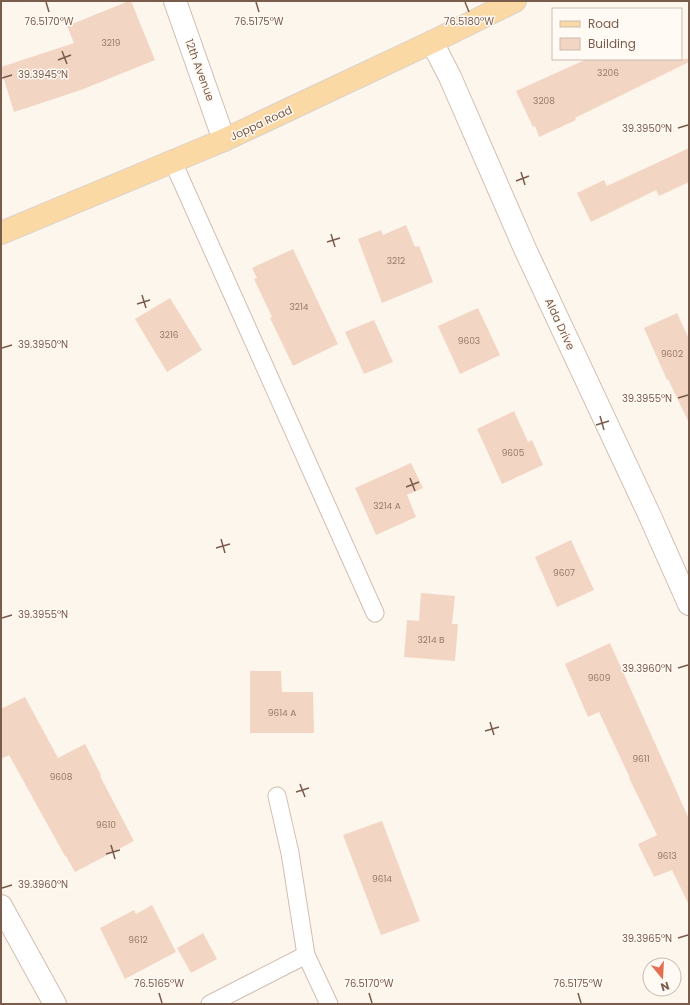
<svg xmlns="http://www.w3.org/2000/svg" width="690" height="1005" font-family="Poppins,sans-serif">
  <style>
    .building { fill: #f3d5c3 }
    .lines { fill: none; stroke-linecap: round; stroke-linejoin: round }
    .service-casing { stroke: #d1beb0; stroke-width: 19 }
    .minor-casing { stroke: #d1beb0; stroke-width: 24 }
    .primary-casing { stroke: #dad1cd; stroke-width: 24 }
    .service { stroke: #fff; stroke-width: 17 }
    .minor { stroke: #fff; stroke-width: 22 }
    .primary { stroke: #fbd9a5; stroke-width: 22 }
    .ticks { fill: none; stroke: #7a5c4d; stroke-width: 1.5 }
    .labels { text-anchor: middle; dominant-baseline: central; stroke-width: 3; stroke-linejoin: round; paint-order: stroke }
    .number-label { font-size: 9px; fill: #987a6a }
    .street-label { font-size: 11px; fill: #7a5c4d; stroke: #fffaf3 }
    .ticks-label { font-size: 10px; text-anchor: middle; fill: #7a5c4d; stroke: #fffaf3; stroke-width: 3; stroke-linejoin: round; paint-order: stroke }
  </style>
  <rect width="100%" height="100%" fill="#fdf6ec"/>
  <!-- building -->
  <g class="building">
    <path d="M 129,1 L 131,1 L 155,60 L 81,90 L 14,112 L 1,70 L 1,67 L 74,43 L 67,26 Z"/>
    <path d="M 587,59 L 689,59 L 689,62 L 575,118 L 576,120 L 539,137 L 535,126 L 533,127 L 516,91 Z"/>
    <path d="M 689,148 L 689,182 L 659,196 L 656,190 L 591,222 L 577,193 L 604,180 L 607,186 Z"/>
    <path d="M 406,225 L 415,247 L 419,246 L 433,282 L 382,303 L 358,239 L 381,230 L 383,235 Z"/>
    <path d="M 293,249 L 338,344 L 293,366 L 270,318 L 272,317 L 254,279 L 257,278 L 252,268 Z"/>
    <path d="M 170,298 L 202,350 L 167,372 L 135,319 Z"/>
    <path d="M 478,308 L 500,355 L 460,374 L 438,326 Z"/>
    <path d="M 677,313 L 689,339 L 689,423 L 668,379 L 667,380 L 644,328 Z"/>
    <path d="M 374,320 L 393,362 L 364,374 L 345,332 Z"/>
    <path d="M 514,411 L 528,442 L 532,440 L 543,465 L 502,484 L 477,429 Z"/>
    <path d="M 411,463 L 423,488 L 407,495 L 416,517 L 376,535 L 355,488 Z"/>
    <path d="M 571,540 L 594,590 L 557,607 L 535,557 Z"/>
    <path d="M 421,593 L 455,596 L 452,624 L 458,624 L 455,661 L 404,657 L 407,620 L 419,621 Z"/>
    <path d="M 610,643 L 689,819 L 689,905 L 672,870 L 654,877 L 638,844 L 657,835 L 629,778 L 630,778 L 599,712 L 588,717 L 565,664 Z"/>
    <path d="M 250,671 L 281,671 L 282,692 L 313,692 L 314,733 L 250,733 Z"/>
    <path d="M 25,697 L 58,758 L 85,744 L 101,775 L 100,776 L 134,841 L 75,872 L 66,856 L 65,856 L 9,755 L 1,759 L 1,709 Z"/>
    <path d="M 382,821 L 405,882 L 420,921 L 381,935 L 343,835 Z"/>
    <path d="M 152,905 L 176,952 L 125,979 L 100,928 L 134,910 L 136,914 Z"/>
    <path d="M 203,933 L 217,959 L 191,973 L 177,948 Z"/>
  </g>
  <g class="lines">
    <!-- service casing -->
    <g class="service-casing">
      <g id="service">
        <path d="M 173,162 L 375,613"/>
        <path d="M 306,955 L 329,1004"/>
        <path d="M 210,1004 L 306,955 L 290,853 L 277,796"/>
      </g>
    </g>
    <!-- minor casing -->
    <g class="minor-casing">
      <g id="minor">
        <path d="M 175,1 L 224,140"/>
        <path d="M 432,42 L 450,77 L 525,249 L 649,514 L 689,604"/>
        <path d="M 1,906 L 55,1004"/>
      </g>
    </g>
    <!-- primary casing -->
    <g class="primary-casing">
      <path id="primary" d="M 1,233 L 224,140 L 432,42 L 515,1"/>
    </g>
    <!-- service -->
    <use href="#service" class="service"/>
    <!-- minor -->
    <use href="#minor" class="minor"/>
    <!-- primary -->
    <use href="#primary" class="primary"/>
  </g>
  <!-- ticks -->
  <path class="ticks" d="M 46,2 L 49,12M 256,2 L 259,12M 465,2 L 469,12M 62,51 L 67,64M 58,60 L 71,55M 2,78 L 12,75M 678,128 L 688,125M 521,172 L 525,185M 516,181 L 529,176M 331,234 L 335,247M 327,242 L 340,238M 142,295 L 146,308M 137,304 L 150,300M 2,348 L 12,345M 678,398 L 688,395M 600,416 L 604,430M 596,425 L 609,421M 410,478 L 415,491M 406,487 L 419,482M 221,539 L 225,553M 216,548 L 230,544M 2,618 L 12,615M 678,668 L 688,665M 490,722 L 494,735M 485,731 L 499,727M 300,784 L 305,797M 296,792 L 309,788M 111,845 L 115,859M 106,854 L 120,850M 2,888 L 12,885M 678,938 L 688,935M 159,993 L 162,1003M 369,993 L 372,1003M 578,993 L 581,1003"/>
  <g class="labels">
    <!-- number labels -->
    <g class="number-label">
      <text x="111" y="43">3219</text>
      <text x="608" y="73">3206</text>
      <text x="544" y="101">3208</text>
      <text x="396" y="261">3212</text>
      <text x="299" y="307">3214</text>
      <text x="169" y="335">3216</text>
      <text x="469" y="341">9603</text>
      <text x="672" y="354">9602</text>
      <text x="513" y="453">9605</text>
      <text x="387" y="506">3214 A</text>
      <text x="564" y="573">9607</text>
      <text x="431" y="640">3214 B</text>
      <text x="599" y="678">9609</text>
      <text x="282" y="713">9614 A</text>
      <text x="641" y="759">9611</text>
      <text x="61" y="777">9608</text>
      <text x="106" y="825">9610</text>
      <text x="667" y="856">9613</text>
      <text x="382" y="879">9614</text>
      <text x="138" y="940">9612</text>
    </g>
    <!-- street labels -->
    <g class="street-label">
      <text transform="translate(200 70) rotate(70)">12th Avenue</text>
      <text transform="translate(261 123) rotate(-25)">Joppa Road</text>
      <text transform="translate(560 324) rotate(65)">Alda Drive</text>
    </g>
  </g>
  <g class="ticks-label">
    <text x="49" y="25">76.5170°W</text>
    <text x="259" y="25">76.5175°W</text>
    <text x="469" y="25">76.5180°W</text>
    <text x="43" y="78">39.3945°N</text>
    <text x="647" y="132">39.3950°N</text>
    <text x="43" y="348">39.3950°N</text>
    <text x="647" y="402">39.3955°N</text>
    <text x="43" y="618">39.3955°N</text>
    <text x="647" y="672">39.3960°N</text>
    <text x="43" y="888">39.3960°N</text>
    <text x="647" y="942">39.3965°N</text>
    <text x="159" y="987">76.5165°W</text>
    <text x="369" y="987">76.5170°W</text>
    <text x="578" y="987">76.5175°W</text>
  </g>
  <!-- border -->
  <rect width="690" height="1005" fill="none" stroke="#7a5c4d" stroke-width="4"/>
  <!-- legend -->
  <rect x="552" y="8" width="130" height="52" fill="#fffaf3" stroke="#cabbb1"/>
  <rect x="560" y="21" width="20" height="6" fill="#fbd9a5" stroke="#cabbb1"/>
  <text x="588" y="28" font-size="12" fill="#7a5c4d">Road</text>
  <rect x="560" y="38" width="20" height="12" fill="#f3d5c3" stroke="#cabbb1"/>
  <text x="588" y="48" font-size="12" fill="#7a5c4d">Building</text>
  <!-- north arrow -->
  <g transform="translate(662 977) rotate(162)"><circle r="19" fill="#fffaf3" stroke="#cabbb1"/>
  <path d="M0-3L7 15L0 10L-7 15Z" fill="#e76f51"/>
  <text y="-6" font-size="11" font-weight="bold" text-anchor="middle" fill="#7a5c4d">N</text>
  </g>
</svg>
